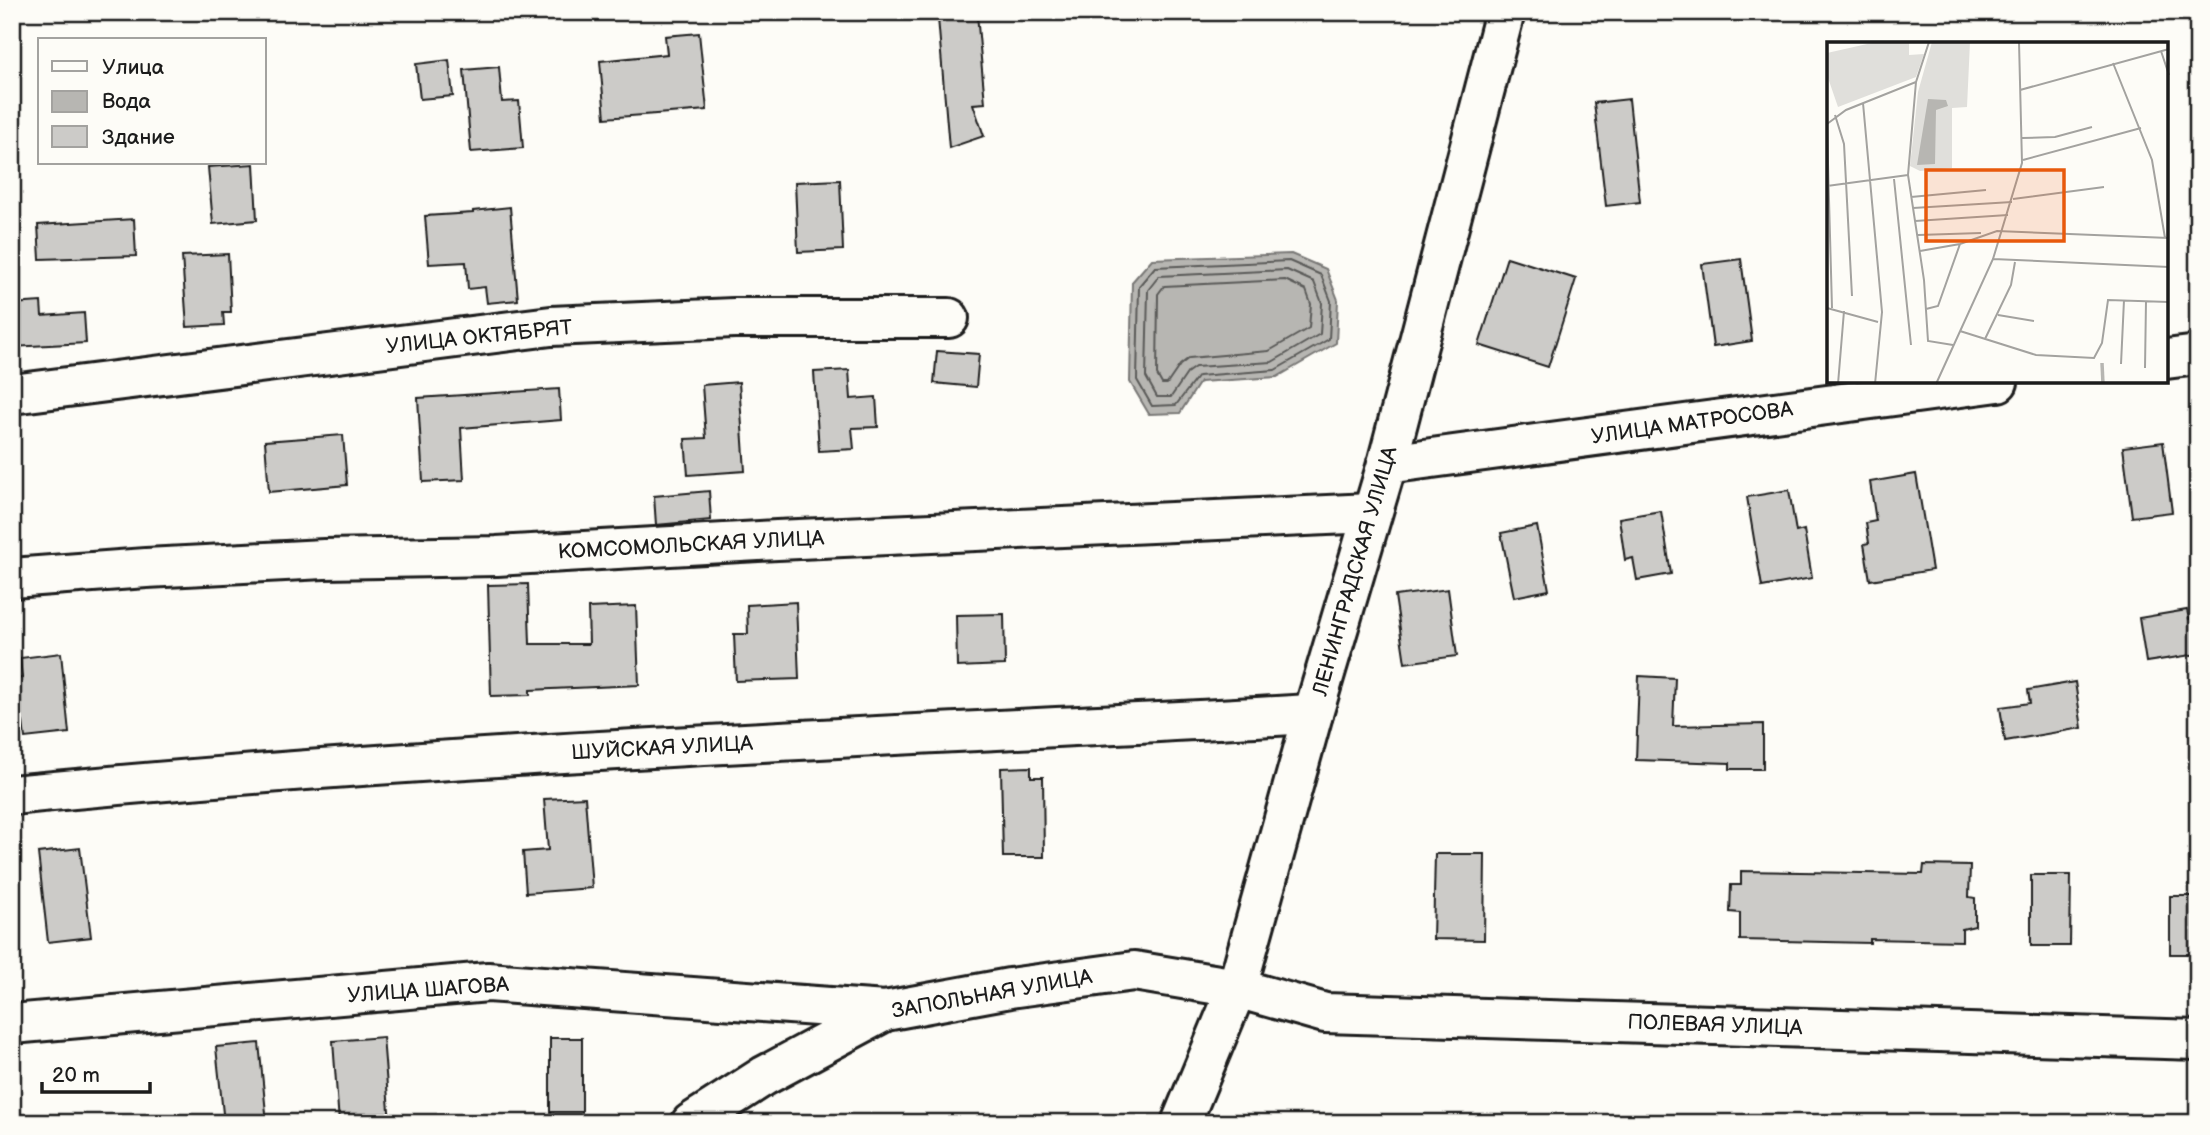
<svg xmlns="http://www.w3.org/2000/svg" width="2210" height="1135" font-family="'Balsamiq Sans',sans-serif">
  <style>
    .water { fill: #b7b6b2; stroke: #797876; stroke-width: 2 }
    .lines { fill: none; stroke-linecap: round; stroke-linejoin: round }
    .shore { stroke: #5a5a58; stroke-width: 2 }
    .building { fill: #cccbc8; stroke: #1c1c1c; stroke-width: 2 }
    .minor-casing { stroke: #1c1c1c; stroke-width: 44 }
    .tertiary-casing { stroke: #1c1c1c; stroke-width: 44 }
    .minor { stroke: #fdfcf7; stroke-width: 38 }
    .tertiary { stroke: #fdfcf7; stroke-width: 38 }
    .labels { text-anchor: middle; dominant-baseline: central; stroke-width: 6; stroke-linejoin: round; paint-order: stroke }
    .street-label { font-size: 21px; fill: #1c1c1c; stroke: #fdfcf7 }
    .inset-river { fill: none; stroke: #b7b6b2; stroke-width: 3.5 }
    .inset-road { fill: none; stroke: #a3a29f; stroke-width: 2 }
    .view { fill: #e8590c; fill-opacity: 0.15; stroke: #e8590c; stroke-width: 3.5 }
    .inset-edge { fill: none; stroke: #1c1c1c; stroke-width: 3.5 }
  </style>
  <rect width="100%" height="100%" fill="#fdfcf7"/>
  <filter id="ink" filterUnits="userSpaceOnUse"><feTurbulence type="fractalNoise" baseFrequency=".0143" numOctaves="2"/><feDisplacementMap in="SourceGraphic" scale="14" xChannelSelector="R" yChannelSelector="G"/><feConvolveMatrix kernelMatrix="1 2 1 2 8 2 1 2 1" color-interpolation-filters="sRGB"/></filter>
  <g filter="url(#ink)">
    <!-- water -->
    <path class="water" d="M 1291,254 L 1326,269 L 1338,300 L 1336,343 L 1277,377 L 1200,382 L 1180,413 L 1149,414 L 1130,382 L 1132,282 L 1152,259 Z"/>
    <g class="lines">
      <!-- shore -->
      <g class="shore">
        <path d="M 1289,261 L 1321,275 L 1331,301 L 1329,339 L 1275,370 L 1198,376 L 1176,405 L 1152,406 L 1137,380 L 1139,286 L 1155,267 Z"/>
        <path d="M 1287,270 L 1314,282 L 1322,303 L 1320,334 L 1272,362 L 1195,367 L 1188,372 L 1171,397 L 1157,397 L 1146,377 L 1148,290 L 1159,276 Z"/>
        <path d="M 1285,280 L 1306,290 L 1311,304 L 1309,328 L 1269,351 L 1189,358 L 1180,365 L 1167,384 L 1162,384 L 1157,375 L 1158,294 L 1164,286 Z"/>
      </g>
    </g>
    <!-- building -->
    <g class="building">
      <path d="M 977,14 L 985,103 L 973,104 L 984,136 L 949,148 L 938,18 Z"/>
      <path d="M 699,33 L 707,110 L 605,118 L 600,61 L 667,54 L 665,36 Z"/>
      <path d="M 449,60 L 453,96 L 420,99 L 416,64 Z"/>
      <path d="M 499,67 L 502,102 L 519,101 L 523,148 L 471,152 L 464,70 Z"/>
      <path d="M 1629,99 L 1640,202 L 1606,206 L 1594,103 Z"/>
      <path d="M 254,164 L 257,220 L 213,224 L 208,167 Z"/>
      <path d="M 840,180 L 843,250 L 798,252 L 795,182 Z"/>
      <path d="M 510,207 L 518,300 L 487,303 L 485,287 L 468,289 L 466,262 L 429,264 L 425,216 L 473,213 L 473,211 Z"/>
      <path d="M 134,219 L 136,256 L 40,259 L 38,225 Z"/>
      <path d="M 228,254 L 231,312 L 223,312 L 224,325 L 187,327 L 182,256 Z"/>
      <path d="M 1507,257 L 1576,279 L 1548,367 L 1479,345 Z"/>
      <path d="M 1741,259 L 1752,341 L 1713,347 L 1702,264 Z"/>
      <path d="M 41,302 L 42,316 L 84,313 L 86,343 L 12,347 L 12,304 Z"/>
      <path d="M 937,351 L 979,354 L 976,387 L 934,383 Z"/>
      <path d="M 849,370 L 851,399 L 876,397 L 878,427 L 852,428 L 854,449 L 819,451 L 814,372 Z"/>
      <path d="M 739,382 L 745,471 L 688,475 L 685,439 L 706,438 L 702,385 Z"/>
      <path d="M 559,389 L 561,420 L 461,428 L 464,480 L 423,482 L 418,398 Z"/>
      <path d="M 343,435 L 347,485 L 269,492 L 265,441 Z"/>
      <path d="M 2163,442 L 2172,512 L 2132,517 L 2123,447 Z"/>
      <path d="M 1916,474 L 1932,570 L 1870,580 L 1864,544 L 1869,543 L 1866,523 L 1876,521 L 1870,482 Z"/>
      <path d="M 1789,490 L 1796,532 L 1804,530 L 1812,578 L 1762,587 L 1747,497 Z"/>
      <path d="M 709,491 L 711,520 L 656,525 L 654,496 Z"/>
      <path d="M 1661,511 L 1671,574 L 1637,580 L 1633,558 L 1625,560 L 1619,518 Z"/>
      <path d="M 1537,526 L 1549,590 L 1514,597 L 1501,533 Z"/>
      <path d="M 528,584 L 530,644 L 589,644 L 588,608 L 636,606 L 639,685 L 530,690 L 530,695 L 491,696 L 488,585 Z"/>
      <path d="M 1448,589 L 1457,656 L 1405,663 L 1395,596 Z"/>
      <path d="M 796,602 L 799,679 L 736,681 L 734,634 L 748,634 L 747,605 Z"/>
      <path d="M 2187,610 L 2189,619 L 2198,618 L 2198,654 L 2146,662 L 2139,618 Z"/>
      <path d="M 1004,614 L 1005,665 L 957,667 L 956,615 Z"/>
      <path d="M 61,653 L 69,733 L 25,738 L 23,722 L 12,723 L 12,679 L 22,678 L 20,658 Z"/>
      <path d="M 1639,676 L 1675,678 L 1673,726 L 1763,724 L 1763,769 L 1730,769 L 1730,763 L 1636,760 Z"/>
      <path d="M 2075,682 L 2082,728 L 2005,741 L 2000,707 L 2030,703 L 2028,690 Z"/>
      <path d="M 1031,767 L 1031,777 L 1043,777 L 1044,857 L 1003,857 L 1001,768 Z"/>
      <path d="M 585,797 L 592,888 L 526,893 L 523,852 L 548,850 L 544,799 Z"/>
      <path d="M 80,848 L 91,937 L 48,942 L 38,853 Z"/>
      <path d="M 1435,854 L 1485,854 L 1484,940 L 1433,939 Z"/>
      <path d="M 1924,865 L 1970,866 L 1969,897 L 1975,898 L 1975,926 L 1962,929 L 1962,941 L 1870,939 L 1870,943 L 1740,940 L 1740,913 L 1730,912 L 1731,885 L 1741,885 L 1741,871 L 1923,874 Z"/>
      <path d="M 2031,875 L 2071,875 L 2070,946 L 2031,946 Z"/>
      <rect x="2170" y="896" width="28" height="58"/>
      <path d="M 383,1037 L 390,1123 L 339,1123 L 333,1041 Z"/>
      <rect x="550" y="1038" width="32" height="74"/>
      <path d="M 259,1043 L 267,1123 L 224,1123 L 216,1047 Z"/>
    </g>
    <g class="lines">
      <!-- minor casing -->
      <g class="minor-casing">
        <g id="minor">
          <path d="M 2166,359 L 2198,355"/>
          <path d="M 12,394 L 551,326 L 734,318 L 949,318"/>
          <path d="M 1387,464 L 1998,382"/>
          <path d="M 12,578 L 146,568 L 324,559 L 497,556 L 777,540 L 1371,513"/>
          <path d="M 12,795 C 445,753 879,737 1313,714"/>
          <path d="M 12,1024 L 488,982 L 885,1011"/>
          <path d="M 691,1123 L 764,1076 L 885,1011 L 1010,988 L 1134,971 L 1237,988 L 1325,1013 L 2198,1040"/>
        </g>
      </g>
      <!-- tertiary casing -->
      <g class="tertiary-casing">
        <path id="tertiary" d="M 1181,1123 L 1237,988 L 1313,714 L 1387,464 L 1505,12"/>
      </g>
      <!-- minor -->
      <use href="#minor" class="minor"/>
      <!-- tertiary -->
      <use href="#tertiary" class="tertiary"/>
    </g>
  </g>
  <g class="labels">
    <!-- street labels -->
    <g class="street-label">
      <text transform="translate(479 337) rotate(-6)">УЛИЦА ОКТЯБРЯТ</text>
      <text transform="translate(1692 423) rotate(-8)">УЛИЦА МАТРОСОВА</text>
      <text transform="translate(691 545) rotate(-3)">КОМСОМОЛЬСКАЯ УЛИЦА</text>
      <text transform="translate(1355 571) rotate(-74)">ЛЕНИНГРАДСКАЯ УЛИЦА</text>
      <text transform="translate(662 748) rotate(-3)">ШУЙСКАЯ УЛИЦА</text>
      <text transform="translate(428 990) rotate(-4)">УЛИЦА ШАГОВА</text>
      <text transform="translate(992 994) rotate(-10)">ЗАПОЛЬНАЯ УЛИЦА</text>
      <text transform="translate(1715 1025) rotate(2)">ПОЛЕВАЯ УЛИЦА</text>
    </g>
  </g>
  <!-- overview -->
  <g transform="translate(1827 42)">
    <rect width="341" height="341" fill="#fdfcf7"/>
    <path d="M 49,0 L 82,0 L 82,13 L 97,12 L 89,35 L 11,65 L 0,33 L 0,11 ZM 105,0 L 143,0 L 140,65 L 125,66 L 125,126 L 93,129 L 83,124 L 91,50 Z" fill="#e0dfdb"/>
    <path d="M 101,57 L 119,58 L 121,64 L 109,68 L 108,122 L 90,123 Z" fill="#b7b6b2"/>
    <path class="inset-river" d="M 275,321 L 276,342"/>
    <path class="inset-road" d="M 334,9 L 342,33M 286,21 L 325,118 L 338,196M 89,40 L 81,133 L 97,238 L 101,299 L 126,303M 193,48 L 342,7M 36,61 L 55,270 L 48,342M 8,73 L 17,102 L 25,254M 0,82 L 19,68 L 89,40 L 102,0M 0,85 L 5,266M 195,96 L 228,95 L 265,85M 196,118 L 314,86M 67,137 L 84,303M 0,144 L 81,133M 84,155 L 159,148M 186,157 L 277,145M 86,166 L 185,160M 88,179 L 181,173M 91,193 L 154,191M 93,209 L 133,202 L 170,189 L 342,196M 166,217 L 342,225M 0,266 L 51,280M 99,267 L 111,264 L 133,202M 171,273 L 207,279M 133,289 L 209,313 L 267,316 L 275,301 L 281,258 L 342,260M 158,297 L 184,243 L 188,220M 294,322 L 297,258M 318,326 L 319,259M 11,342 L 17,269M 109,342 L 166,217 L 195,121 L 192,0"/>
    <path class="view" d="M 99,128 L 237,128 L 237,199 L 99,199 Z"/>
    <rect width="341" height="341" class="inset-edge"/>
  </g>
  <!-- margin -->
  <rect width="2210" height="1135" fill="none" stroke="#fdfcf7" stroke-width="42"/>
  <rect x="21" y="21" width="2168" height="1093" fill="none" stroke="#1c1c1c" stroke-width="2.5" filter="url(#ink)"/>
  <!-- legend -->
  <rect x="38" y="38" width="228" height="126" fill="#fdfcf7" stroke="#a3a29f" stroke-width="2"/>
  <rect x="52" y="61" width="35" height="10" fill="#fdfcf7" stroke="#a3a29f" stroke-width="2"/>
  <text x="102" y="74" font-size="21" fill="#1c1c1c">Улица</text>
  <rect x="52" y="91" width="35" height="21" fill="#b7b6b2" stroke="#a3a29f" stroke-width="2"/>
  <text x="102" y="108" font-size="21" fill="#1c1c1c">Вода</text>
  <rect x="52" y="126" width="35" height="21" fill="#cccbc8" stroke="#a3a29f" stroke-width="2"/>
  <text x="102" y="144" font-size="21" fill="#1c1c1c">Здание</text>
  <!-- scale -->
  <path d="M42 1082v10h108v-10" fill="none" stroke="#1c1c1c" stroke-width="3.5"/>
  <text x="52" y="1082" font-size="21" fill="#1c1c1c" stroke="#fdfcf7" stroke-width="5" paint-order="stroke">20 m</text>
</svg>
